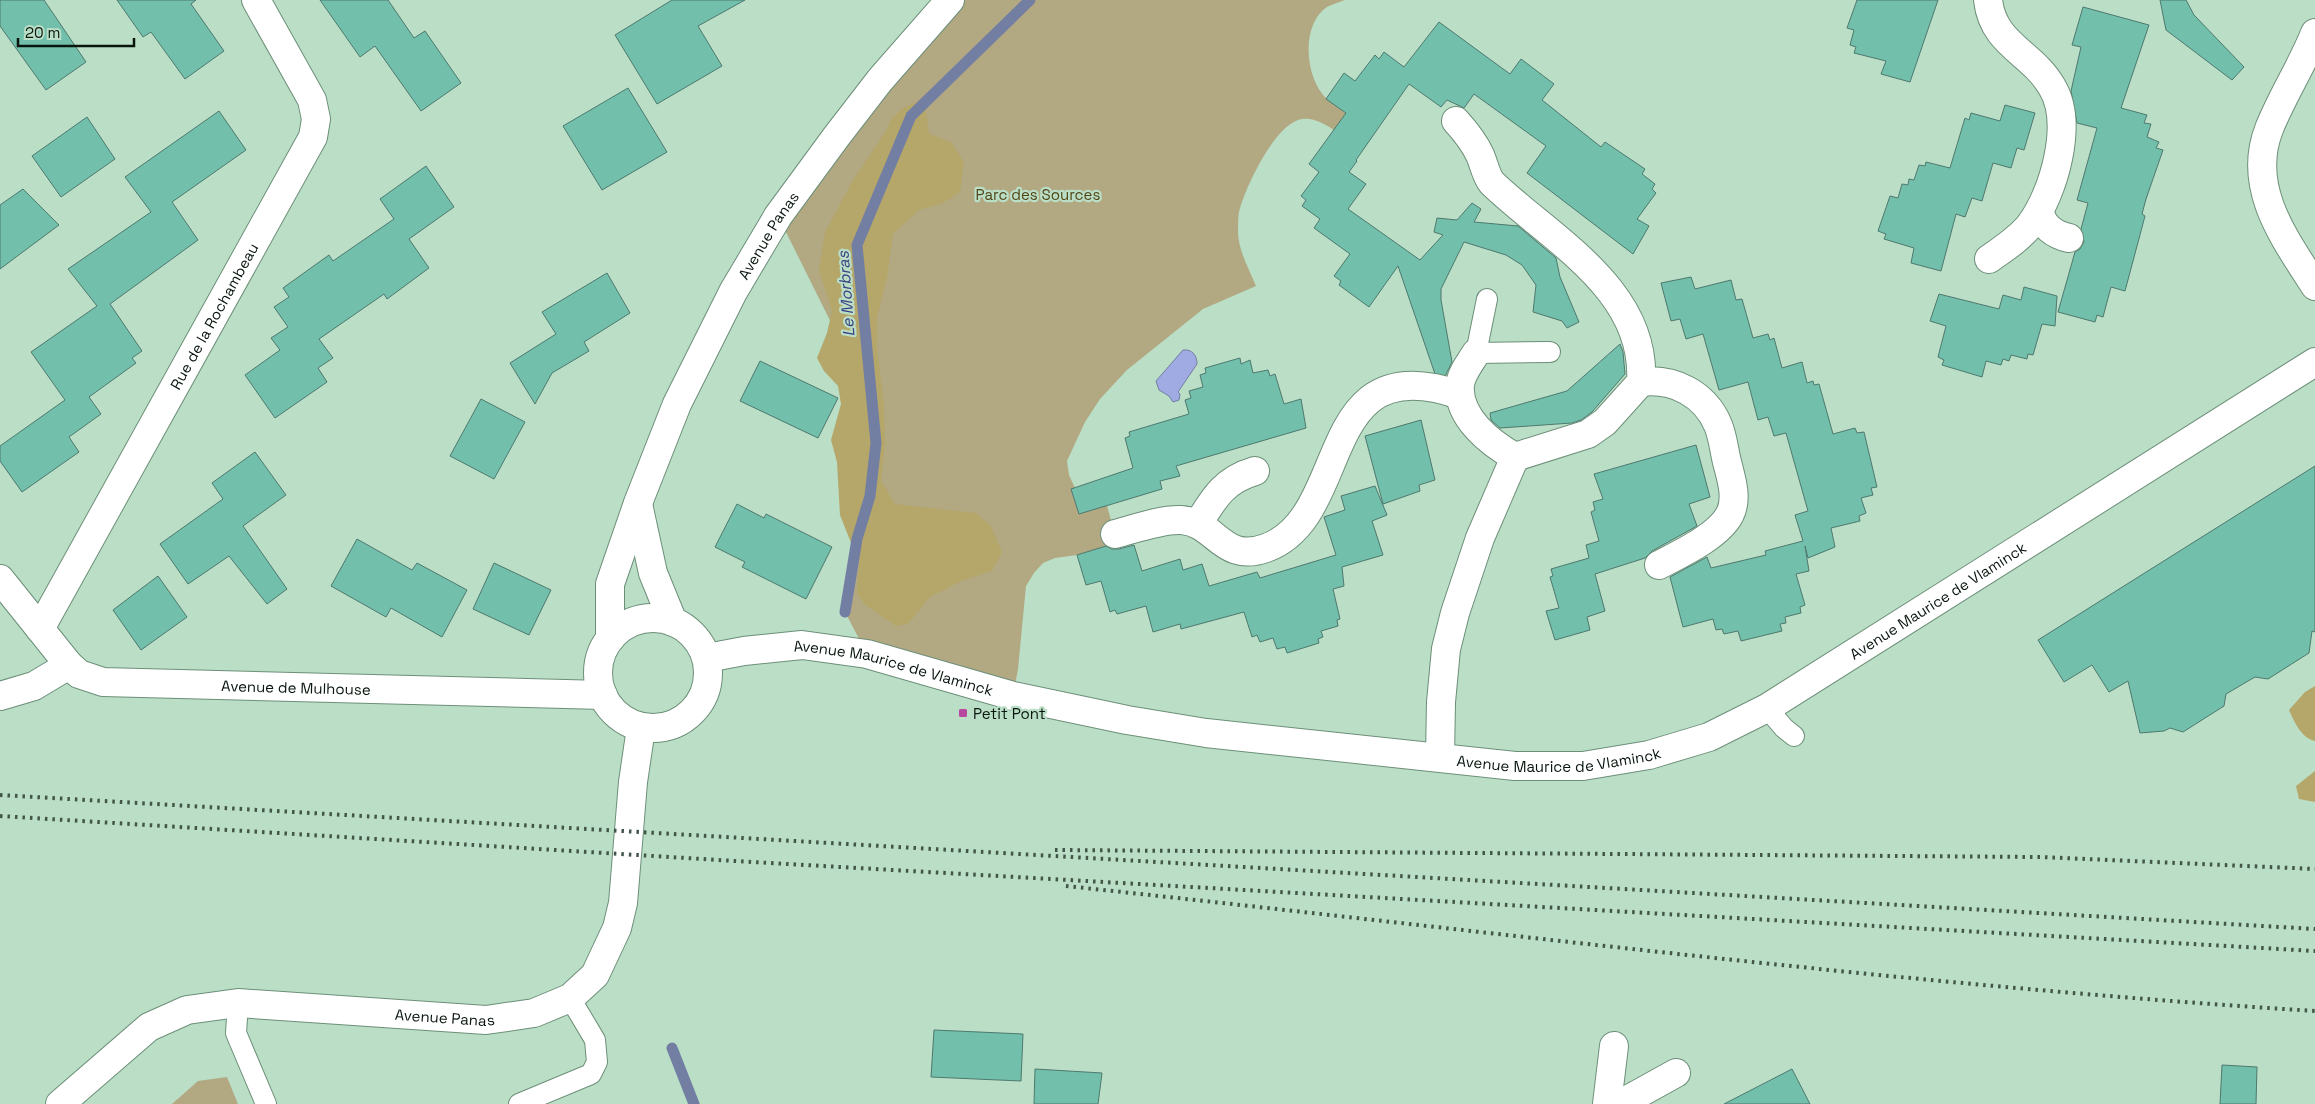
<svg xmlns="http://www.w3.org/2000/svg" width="2315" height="1104" font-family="'Space Grotesk',sans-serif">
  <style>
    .green { fill: #b2a983 }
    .forest { fill: #b5a66a }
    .water { fill: #a1abe3; stroke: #737ea3 }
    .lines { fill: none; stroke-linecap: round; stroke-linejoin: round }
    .stream { stroke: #737ea3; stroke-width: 11 }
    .building { fill: #72bfac; stroke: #4e796e }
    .service-casing { stroke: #6d8f79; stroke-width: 22 }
    .pedestrian-casing { stroke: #6d8f79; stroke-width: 30 }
    .minor-casing { stroke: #6d8f79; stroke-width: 30 }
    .tertiary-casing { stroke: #6d8f79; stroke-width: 30 }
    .service { stroke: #fff; stroke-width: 20 }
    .pedestrian { stroke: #fff; stroke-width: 28 }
    .minor { stroke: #fff; stroke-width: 28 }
    .tertiary { stroke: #fff; stroke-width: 28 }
    .rail { stroke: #415548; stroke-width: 4; stroke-dasharray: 2.5 5; stroke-linecap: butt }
    .poi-dot { fill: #b746a1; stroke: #badec6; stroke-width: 2 }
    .labels { text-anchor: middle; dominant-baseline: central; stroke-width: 4.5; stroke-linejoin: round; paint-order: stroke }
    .park-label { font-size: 15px; fill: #514617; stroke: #badec6 }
    .street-label { font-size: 15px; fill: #09160e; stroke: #badec6 }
    .poi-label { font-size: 15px; fill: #09160e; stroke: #badec6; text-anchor: start }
    .water-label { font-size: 16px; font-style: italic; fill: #393f82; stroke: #badec6 }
  </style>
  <rect width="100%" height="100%" fill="#badec6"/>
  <!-- green -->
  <g class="green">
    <path d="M 950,0 L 1345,0 C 1340,2 1332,4 1327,7 C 1300,25 1305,79 1327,99 C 1332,104 1340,108 1346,113 L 1334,130 C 1325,124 1313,117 1302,119 C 1275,123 1245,188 1239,212 C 1238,218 1238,225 1238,231 C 1238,250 1249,269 1256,286 L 1203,309 L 1127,370 L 1100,399 L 1085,422 L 1067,461 L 1069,475 L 1074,486 L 1081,493 L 1105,499 L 1115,534 L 1114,544 L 1077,555 L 1055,558 L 1043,563 L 1034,573 L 1026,586 L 1018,669 L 1013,696 L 867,654 L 845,612 L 857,539 L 873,407 L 778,216 Z"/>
    <path d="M 227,1077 L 238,1104 L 172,1104 L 198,1081 Z"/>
  </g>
  <!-- forest -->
  <g class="forest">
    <path d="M 919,101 L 926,111 L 929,134 L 951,142 L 964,162 L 960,192 L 941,204 L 919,210 L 893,234 L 887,278 L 877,317 L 877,348 L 884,405 L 885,443 L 881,481 L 895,504 L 976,513 L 991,526 L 1002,552 L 992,571 L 961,581 L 930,597 L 908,624 L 896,626 L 864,604 L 857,593 L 859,563 L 840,515 L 837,462 L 831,440 L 841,404 L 838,386 L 824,371 L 817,358 L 827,333 L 832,311 L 819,271 L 825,232 L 853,180 L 886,131 L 892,118 L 903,108 Z"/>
    <path d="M 2315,686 L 2315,741 C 2301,738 2294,721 2289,710 L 2305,692 Z"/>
    <path d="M 2315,771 L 2315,802 L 2299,799 L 2296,786 Z"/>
  </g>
  <!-- water -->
  <path class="water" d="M 1183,350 C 1192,349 1197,355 1197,364 L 1178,392 L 1180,394 L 1179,400 L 1173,402 L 1169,396 L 1159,390 L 1156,381 Z"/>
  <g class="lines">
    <!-- stream -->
    <g class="stream">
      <path d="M 845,612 L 857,539 L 870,496 L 876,443 L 857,245 L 911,116 L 1030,0"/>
      <path d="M 672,1048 L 694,1104"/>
    </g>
  </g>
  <!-- building -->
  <g class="building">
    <path d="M 0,0 L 44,0 L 86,62 L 46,90 L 0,26 Z"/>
    <path d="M 117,0 L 196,0 L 191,4 L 224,51 L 185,79 L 151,32 L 143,37 Z"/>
    <path d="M 320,0 L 388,0 L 414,38 L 425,31 L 461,83 L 421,111 L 375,46 L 360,57 Z"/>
    <path d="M 672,0 L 745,0 L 698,26 L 722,66 L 657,104 L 615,35 Z"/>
    <path d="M 1857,0 L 1938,0 L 1910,82 L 1881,74 L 1886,61 L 1854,53 L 1856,47 L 1850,45 L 1854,30 L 1847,28 Z"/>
    <path d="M 2160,0 L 2186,0 L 2194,15 L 2244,67 L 2232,80 L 2166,30 Z"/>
    <path d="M 2083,7 L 2149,25 L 2121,108 L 2147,115 L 2144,123 L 2151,124 L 2147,137 L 2159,142 L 2156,148 L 2163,150 L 2146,199 L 2142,214 L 2145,216 L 2125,291 L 2111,287 L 2103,317 L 2097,315 L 2095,322 L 2058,312 L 2075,252 L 2080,249 L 2084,242 L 2081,229 L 2088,203 L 2077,200 L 2097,128 L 2077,123 L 2071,91 L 2081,47 L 2072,45 Z"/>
    <path d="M 1439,22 L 1510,74 L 1521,59 L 1554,84 L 1542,100 L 1601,147 L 1605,142 L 1645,169 L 1642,174 L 1655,184 L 1652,189 L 1656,193 L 1637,219 L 1649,226 L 1633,254 L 1527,173 L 1546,146 L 1474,94 L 1464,108 L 1447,100 L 1441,107 L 1409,84 L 1356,160 L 1357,161 L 1349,172 L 1366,184 L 1348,209 L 1420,260 L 1443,235 L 1434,232 L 1437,218 L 1457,220 L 1472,203 L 1481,209 L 1474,222 L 1518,226 L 1556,258 L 1560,277 L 1579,322 L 1567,328 L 1562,321 L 1533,312 L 1536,285 L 1522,265 L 1506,255 L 1464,242 L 1441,289 L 1441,300 L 1452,362 L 1445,376 L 1435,374 L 1398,266 L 1369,307 L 1339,285 L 1341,281 L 1334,276 L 1350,254 L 1314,228 L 1320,219 L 1302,206 L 1306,200 L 1301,196 L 1319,172 L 1309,164 L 1346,113 L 1326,99 L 1344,73 L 1355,81 L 1375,55 L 1379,59 L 1384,52 L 1404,67 Z"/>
    <path d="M 628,88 L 667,152 L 602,190 L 563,126 Z"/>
    <path d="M 2005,105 L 2035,113 L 2024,150 L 2017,148 L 2011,168 L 1993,163 L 1982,201 L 1972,198 L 1965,217 L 1956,214 L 1941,271 L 1911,263 L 1914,248 L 1884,239 L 1886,234 L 1878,231 L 1890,196 L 1898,198 L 1902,184 L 1908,185 L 1909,179 L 1914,180 L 1919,165 L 1925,166 L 1926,162 L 1950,168 L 1965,118 L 1969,120 L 1971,113 L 2000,121 Z"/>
    <path d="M 219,111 L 246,150 L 172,202 L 198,240 L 110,304 L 142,351 L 132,358 L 136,363 L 89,397 L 101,414 L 69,437 L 79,452 L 22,492 L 0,461 L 0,446 L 65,400 L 31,352 L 97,306 L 68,269 L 151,212 L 125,177 Z"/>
    <path d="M 87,117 L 115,159 L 61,197 L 32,156 Z"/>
    <path d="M 426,166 L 454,207 L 409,239 L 429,268 L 387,299 L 384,294 L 319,339 L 333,358 L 318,368 L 327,382 L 275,418 L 245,375 L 280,350 L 271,338 L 288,327 L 274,307 L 289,297 L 283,288 L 329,255 L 333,261 L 394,219 L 380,199 Z"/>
    <path d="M 23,189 L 59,225 L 0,269 L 0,205 Z"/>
    <path d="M 607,273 L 630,313 L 584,342 L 589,351 L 552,373 L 535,404 L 510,363 L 556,334 L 542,312 Z"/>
    <path d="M 1691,277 L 1695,289 L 1731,280 L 1736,300 L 1742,299 L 1753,338 L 1768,334 L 1770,340 L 1774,338 L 1782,368 L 1802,362 L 1807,383 L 1813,381 L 1814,385 L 1819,384 L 1833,434 L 1855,428 L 1857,433 L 1864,432 L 1877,487 L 1871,488 L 1873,495 L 1861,498 L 1866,513 L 1859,516 L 1860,521 L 1831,528 L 1835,547 L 1808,558 L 1805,546 L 1809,571 L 1796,574 L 1805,605 L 1800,607 L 1801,613 L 1785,617 L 1786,623 L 1780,624 L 1782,631 L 1741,641 L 1738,631 L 1724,634 L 1722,629 L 1716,630 L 1713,619 L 1683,627 L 1670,577 L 1707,557 L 1711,568 L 1766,555 L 1765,551 L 1803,541 L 1795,515 L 1808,511 L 1786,433 L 1774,436 L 1768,417 L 1758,420 L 1748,382 L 1719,390 L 1703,334 L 1686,339 L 1680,319 L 1671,321 L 1661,283 Z"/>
    <path d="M 2024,287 L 2057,296 L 2055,326 L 2042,324 L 2033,355 L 2028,354 L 2027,359 L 2011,355 L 2009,361 L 2003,359 L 2001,365 L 1986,361 L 1982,377 L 1942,365 L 1944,360 L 1938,357 L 1946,326 L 1930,321 L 1939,294 L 1999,309 L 2003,295 L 2021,300 Z"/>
    <path d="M 1620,344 L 1623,352 L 1625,374 L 1592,412 L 1581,420 L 1572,423 L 1500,428 L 1491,420 L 1490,413 L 1567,391 Z"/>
    <path d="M 1240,358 L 1241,364 L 1250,360 L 1253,373 L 1268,370 L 1270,376 L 1275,374 L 1284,404 L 1301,399 L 1306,428 L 1176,466 L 1180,476 L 1160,481 L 1162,489 L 1079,514 L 1071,489 L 1133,468 L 1125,438 L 1130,436 L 1129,432 L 1189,414 L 1185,400 L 1191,398 L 1189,391 L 1203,387 L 1200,375 L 1206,373 L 1205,368 Z"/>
    <path d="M 760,361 L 838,398 L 818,438 L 740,401 Z"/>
    <path d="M 481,399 L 525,422 L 494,479 L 450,456 Z"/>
    <path d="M 1421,420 L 1435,480 L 1419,485 L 1420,491 L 1383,504 L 1365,436 Z"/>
    <path d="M 1696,445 L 1710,497 L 1689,504 L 1697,526 L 1652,551 L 1645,558 L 1595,574 L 1605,611 L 1587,617 L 1590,630 L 1555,640 L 1546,611 L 1559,608 L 1550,577 L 1553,576 L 1551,569 L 1589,558 L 1586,545 L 1599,541 L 1591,512 L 1595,510 L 1593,502 L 1603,499 L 1594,474 Z"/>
    <path d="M 255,452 L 286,495 L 243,526 L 287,589 L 267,604 L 229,556 L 188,584 L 160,544 L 223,499 L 212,483 Z"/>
    <path d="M 2315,466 L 2315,632 L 2312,631 L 2309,653 L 2268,679 L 2255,677 L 2226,694 L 2224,706 L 2183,732 L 2170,728 L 2164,731 L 2140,733 L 2128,681 L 2109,692 L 2092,665 L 2064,682 L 2038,640 Z"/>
    <path d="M 1375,486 L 1387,515 L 1372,521 L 1383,555 L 1342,567 L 1344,586 L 1333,589 L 1340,619 L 1337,620 L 1338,626 L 1321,631 L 1323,637 L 1318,639 L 1319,643 L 1287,653 L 1285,647 L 1277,649 L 1273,638 L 1260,642 L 1257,635 L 1252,637 L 1244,612 L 1181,629 L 1180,624 L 1153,632 L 1146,606 L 1117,614 L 1115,610 L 1110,612 L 1101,581 L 1086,585 L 1077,555 L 1106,546 L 1112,549 L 1119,549 L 1134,545 L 1142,571 L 1180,559 L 1183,570 L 1202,564 L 1209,586 L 1257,572 L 1260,578 L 1336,555 L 1324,517 L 1345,510 L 1341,496 Z"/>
    <path d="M 737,504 L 764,518 L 766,514 L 832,547 L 806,599 L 742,567 L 745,562 L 715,547 Z"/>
    <path d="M 357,539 L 412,570 L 417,563 L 467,590 L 442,637 L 391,608 L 386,617 L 331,586 Z"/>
    <path d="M 494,563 L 551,590 L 529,635 L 473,609 Z"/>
    <path d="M 158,576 L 187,617 L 141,650 L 113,610 Z"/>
    <path d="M 934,1030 L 1023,1034 L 1021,1081 L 931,1077 Z"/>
    <path d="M 2222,1065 L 2257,1067 L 2256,1104 L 2220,1104 Z"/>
    <path d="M 1035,1069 L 1102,1073 L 1098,1104 L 1034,1104 Z"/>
    <path d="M 1792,1069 L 1810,1104 L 1724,1104 Z"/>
  </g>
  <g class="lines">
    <!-- service casing -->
    <g class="service-casing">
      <g id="service">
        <path d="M 1487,299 L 1476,353 L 1550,352"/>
        <path d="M 1767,708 L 1784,728 L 1794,736"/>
        <path d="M 238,1003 L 236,1033 L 266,1104"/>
        <path d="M 519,1104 L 591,1074 L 597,1062 L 595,1040 L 570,998"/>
      </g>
    </g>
    <!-- pedestrian casing -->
    <g class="pedestrian-casing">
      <g id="pedestrian">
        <path d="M 1988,0 C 1993,45 2032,52 2052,87 C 2074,123 2054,193 2030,225 C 2019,239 2003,249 1989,259"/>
        <path d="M 1456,121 C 1465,131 1474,142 1480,155 C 1484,164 1486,176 1492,183 C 1550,239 1647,289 1641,382 L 1605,422 L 1588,434 L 1515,457"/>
        <path d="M 2040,210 C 2041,226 2055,235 2069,238"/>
        <path d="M 1641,382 C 1674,378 1705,394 1718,425 C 1723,437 1724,450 1727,462 C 1731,478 1738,498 1730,514 C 1719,536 1680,554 1659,565"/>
        <path d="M 1198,524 C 1214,498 1224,480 1255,471"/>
        <path d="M 1115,534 C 1134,529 1162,519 1181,520 C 1216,522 1222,564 1266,548 C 1354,516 1313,344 1460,395"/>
      </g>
    </g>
    <!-- minor casing -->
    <g class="minor-casing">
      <g id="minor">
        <path d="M 2315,33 C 2302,66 2282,96 2269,129 C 2246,188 2285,239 2315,286"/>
        <path d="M 0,579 L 69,665"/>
        <path id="s1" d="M 40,629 L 313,137 L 316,119 L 312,100 L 256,0"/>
        <path id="s2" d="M 0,696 L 34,686 L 69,665 L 79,674 L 103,682 L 603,695"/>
        <path d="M 1440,757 L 1441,702 L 1446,649 L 1455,613 L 1480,538 L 1515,457 C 1490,443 1457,417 1460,385 C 1461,374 1470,363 1476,353"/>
        <path d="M 1607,1104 L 1614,1046"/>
        <path d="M 1620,1104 L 1676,1073"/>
      </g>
    </g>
    <!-- tertiary casing -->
    <g class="tertiary-casing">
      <g id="tertiary">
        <path d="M 638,504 L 653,573 L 673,622"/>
        <circle cx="653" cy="673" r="55"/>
        <path id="s3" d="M 610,639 L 610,584 L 638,503 L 677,404 L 733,292 L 778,216 L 836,137 L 880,80 L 950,0"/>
        <path id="s4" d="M 707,658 L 744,651 L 802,645 L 867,654 L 1013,696 L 1127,720 L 1206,733 L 1515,766 L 1583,766 L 1649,755 L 1709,737 L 1767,708 L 2315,362"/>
        <path id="s5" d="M 60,1104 L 149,1027 L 187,1010 L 238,1003 L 486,1020 L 534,1013 L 570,998 L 595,975 L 617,928 L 623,903 L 633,782 L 641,728"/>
      </g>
    </g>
    <!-- service -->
    <use href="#service" class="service"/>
    <!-- pedestrian -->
    <use href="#pedestrian" class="pedestrian"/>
    <!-- minor -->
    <use href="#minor" class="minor"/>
    <!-- tertiary -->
    <use href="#tertiary" class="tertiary"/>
    <!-- rail -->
    <g class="rail">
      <path d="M 0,795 L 2315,929"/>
      <path d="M 0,816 L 735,861 L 2315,951"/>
      <path d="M 1055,850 L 2040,857 L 2315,869"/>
      <path d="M 1066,886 C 1482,930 1897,985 2315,1011"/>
    </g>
  </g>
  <!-- markers -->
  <rect class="poi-dot" x="958" y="708" width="10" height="10" rx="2.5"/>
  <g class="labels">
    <!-- park labels -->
    <g class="park-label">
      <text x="1038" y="194">Parc des Sources</text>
    </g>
    <!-- street labels -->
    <g class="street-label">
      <text stroke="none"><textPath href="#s3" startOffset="439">Avenue Panas</textPath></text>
      <text stroke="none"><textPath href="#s1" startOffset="358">Rue de la Rochambeau</textPath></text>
      <text stroke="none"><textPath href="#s4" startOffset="1285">Avenue Maurice de Vlaminck</textPath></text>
      <text stroke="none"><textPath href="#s4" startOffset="190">Avenue Maurice de Vlaminck</textPath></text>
      <text stroke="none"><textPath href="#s2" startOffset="308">Avenue de Mulhouse</textPath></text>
      <text stroke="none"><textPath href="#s4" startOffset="865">Avenue Maurice de Vlaminck</textPath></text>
      <text stroke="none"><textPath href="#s5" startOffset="418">Avenue Panas</textPath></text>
    </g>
    <!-- poi labels -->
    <g class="poi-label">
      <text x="973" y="713">Petit Pont</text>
    </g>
    <!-- water labels -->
    <g class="water-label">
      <text transform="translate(846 294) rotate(-94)">Le Morbras</text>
    </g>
  </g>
  <!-- scale -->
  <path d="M18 38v8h116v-8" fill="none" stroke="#09160e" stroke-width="2.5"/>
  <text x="25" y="38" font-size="15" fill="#09160e" stroke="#badec6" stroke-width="4" paint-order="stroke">20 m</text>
</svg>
